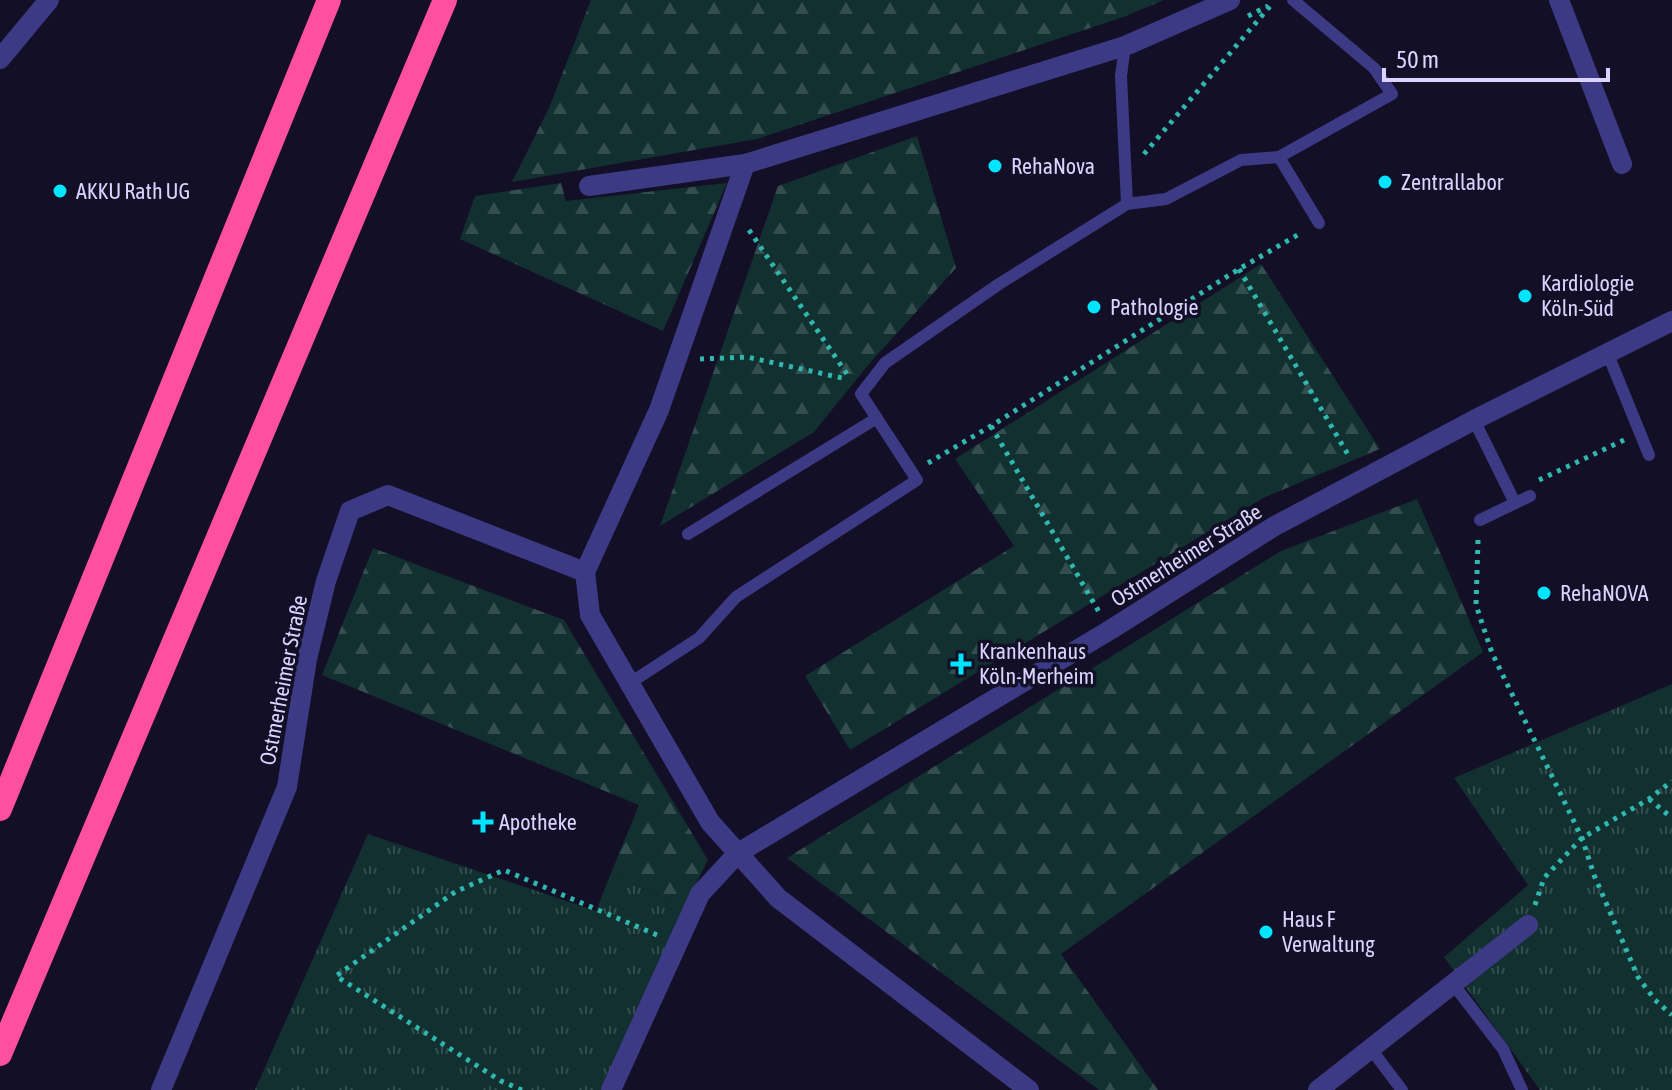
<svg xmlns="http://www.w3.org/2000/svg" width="1672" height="1090" font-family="'Asap Condensed',sans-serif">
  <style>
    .forest { fill: url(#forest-firs) }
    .park { fill: url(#park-tufts) }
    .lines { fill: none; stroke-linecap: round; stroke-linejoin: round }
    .path { stroke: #2fb8b0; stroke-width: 5; stroke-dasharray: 4 6; stroke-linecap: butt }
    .lane { stroke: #3d3a85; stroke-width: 12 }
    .street { stroke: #3d3a85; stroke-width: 20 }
    .highway { stroke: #ff4fa3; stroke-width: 24 }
    .poi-dot { fill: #00e5ff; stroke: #130f26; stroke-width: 3 }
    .labels { text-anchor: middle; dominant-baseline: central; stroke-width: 7; stroke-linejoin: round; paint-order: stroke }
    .poi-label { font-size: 22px; fill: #d9d4ff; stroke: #130f26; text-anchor: start }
    .street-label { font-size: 22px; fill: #d9d4ff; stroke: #130f26 }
  </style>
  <defs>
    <pattern id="forest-firs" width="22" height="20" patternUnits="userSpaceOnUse" patternTransform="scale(2)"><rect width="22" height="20" fill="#12302f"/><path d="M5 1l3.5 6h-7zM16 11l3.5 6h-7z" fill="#344d4e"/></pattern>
    <pattern id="park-tufts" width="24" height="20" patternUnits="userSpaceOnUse" patternTransform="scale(2)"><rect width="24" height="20" fill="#12302f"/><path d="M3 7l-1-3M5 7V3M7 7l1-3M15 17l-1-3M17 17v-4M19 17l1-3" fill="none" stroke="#344d4e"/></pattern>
  </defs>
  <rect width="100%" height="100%" fill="#130f26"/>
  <!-- forest -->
  <g class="forest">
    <path d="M 591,0 L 1164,0 L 1126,16 L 757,139 L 512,182 L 549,108 Z"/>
    <path d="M 917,136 L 956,268 L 869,364 L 814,432 L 660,526 L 778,186 Z"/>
    <path d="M 561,183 L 566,201 L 727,183 L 663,331 L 460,239 L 475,196 Z"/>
    <path d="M 1261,264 L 1380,449 L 1263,498 L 850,750 L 805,676 L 1014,546 L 955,459 Z"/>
    <path d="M 1417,499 L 1483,652 L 1061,954 L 1158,1090 L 1099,1090 L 787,858 L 1281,551 Z"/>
    <path d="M 373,548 L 564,620 L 708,860 L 684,908 L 611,873 L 639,805 L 322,675 Z"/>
  </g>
  <!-- park -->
  <g class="park">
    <path d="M 1672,684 L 1672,1090 L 1540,1090 L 1444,957 L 1528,885 L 1454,778 Z"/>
    <path d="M 368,834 L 596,911 L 611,873 L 684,908 L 602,1090 L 255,1090 Z"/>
  </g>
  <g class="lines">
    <!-- path -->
    <g class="path">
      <path d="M 1248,16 L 1268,6"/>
      <path d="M 1144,154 L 1271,5"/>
      <path d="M 749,230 L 849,377"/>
      <path d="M 1239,269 L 1350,458"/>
      <path d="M 700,359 L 747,357 L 847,379"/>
      <path d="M 991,426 L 1099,612"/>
      <path d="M 928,463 L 991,426 L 1239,269 L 1301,233"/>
      <path d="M 1539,480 L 1624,440"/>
      <path d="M 1478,540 L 1476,605 L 1492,653 L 1582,838 L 1594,875 L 1638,977 L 1655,1000 L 1672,1015"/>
      <path d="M 1649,799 L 1672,818"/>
      <path d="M 1535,905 L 1544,878 L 1582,838 L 1649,799 L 1672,781"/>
      <path d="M 522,1090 L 501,1081 L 336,976 L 455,892 L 504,870 L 657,935"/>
    </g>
    <!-- lane -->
    <g class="lane">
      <path d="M 1125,46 L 1121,76 L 1127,204"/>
      <path d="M 1279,157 L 1319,223"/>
      <path d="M 1607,352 L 1649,455"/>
      <path d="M 1474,420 L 1515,503"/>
      <path d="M 1480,520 L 1530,496"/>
      <path d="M 688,534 L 877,418"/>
      <path d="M 630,683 L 699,638 L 736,597 L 917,480 L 861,394 L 885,363 L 999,284 L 1127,204 L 1166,199 L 1241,160 L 1279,157 L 1392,94 L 1374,68 L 1293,0"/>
      <path d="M 1453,984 L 1503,1049 L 1522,1090"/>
      <path d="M 1371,1049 L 1402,1090"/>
    </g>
    <!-- street -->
    <g class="street">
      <path d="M 1559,0 L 1622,164"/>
      <path d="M 0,59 L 49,0"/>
      <path d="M 745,164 L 659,410 L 585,572 L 590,615 L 710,822 L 778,898 L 1029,1090"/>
      <path d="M 589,186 L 745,164 L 1125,46 L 1230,0"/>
      <path d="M 161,1090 L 287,787 L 307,659 L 326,581 L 350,511 L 388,495 L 585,572"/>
      <path d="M 611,1090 L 700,894 L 738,853 L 1110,630 L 1273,527 L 1474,420 L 1672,321"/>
      <path d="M 1318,1090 L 1528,925"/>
    </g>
    <!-- highway -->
    <g class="highway">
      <path d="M 0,809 L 329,0"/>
      <path d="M 0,1054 L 445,0"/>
    </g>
  </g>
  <!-- markers -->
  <g class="poi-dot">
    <circle cx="995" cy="166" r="8"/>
    <circle cx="1385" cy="182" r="8"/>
    <circle cx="60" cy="191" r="8"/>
    <circle cx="1525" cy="296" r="8"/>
    <circle cx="1094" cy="307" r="8"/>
    <circle cx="1544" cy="593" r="8"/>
    <path d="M957 652h8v8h8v8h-8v8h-8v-8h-8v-8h8z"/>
    <path d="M479 810h8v8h8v8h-8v8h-8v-8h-8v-8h8z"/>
    <circle cx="1266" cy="932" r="8"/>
  </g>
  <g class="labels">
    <!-- poi labels -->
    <g class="poi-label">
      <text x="1011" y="166">RehaNova</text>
      <text x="1401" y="182">Zentrallabor</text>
      <text x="76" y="191">AKKU Rath UG</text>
      <text x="1541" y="283">Kardiologie<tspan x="1541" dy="25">Köln-Süd</tspan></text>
      <text x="1110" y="307">Pathologie</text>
      <text x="1560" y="593">RehaNOVA</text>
      <text x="979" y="651">Krankenhaus<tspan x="979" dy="25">Köln-Merheim</tspan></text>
      <text x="499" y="822">Apotheke</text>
      <text x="1282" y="919">Haus F<tspan x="1282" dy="25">Verwaltung</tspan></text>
    </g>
    <!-- street labels -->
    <g class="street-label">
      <text transform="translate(1186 555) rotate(-32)">Ostmerheimer Straße</text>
      <text transform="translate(283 680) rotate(-79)">Ostmerheimer Straße</text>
    </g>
  </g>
  <!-- scale -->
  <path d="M1384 68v12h224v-12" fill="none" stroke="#d9d4ff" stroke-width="4"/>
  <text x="1396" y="68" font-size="24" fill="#d9d4ff" stroke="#130f26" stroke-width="6" paint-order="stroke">50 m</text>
</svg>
